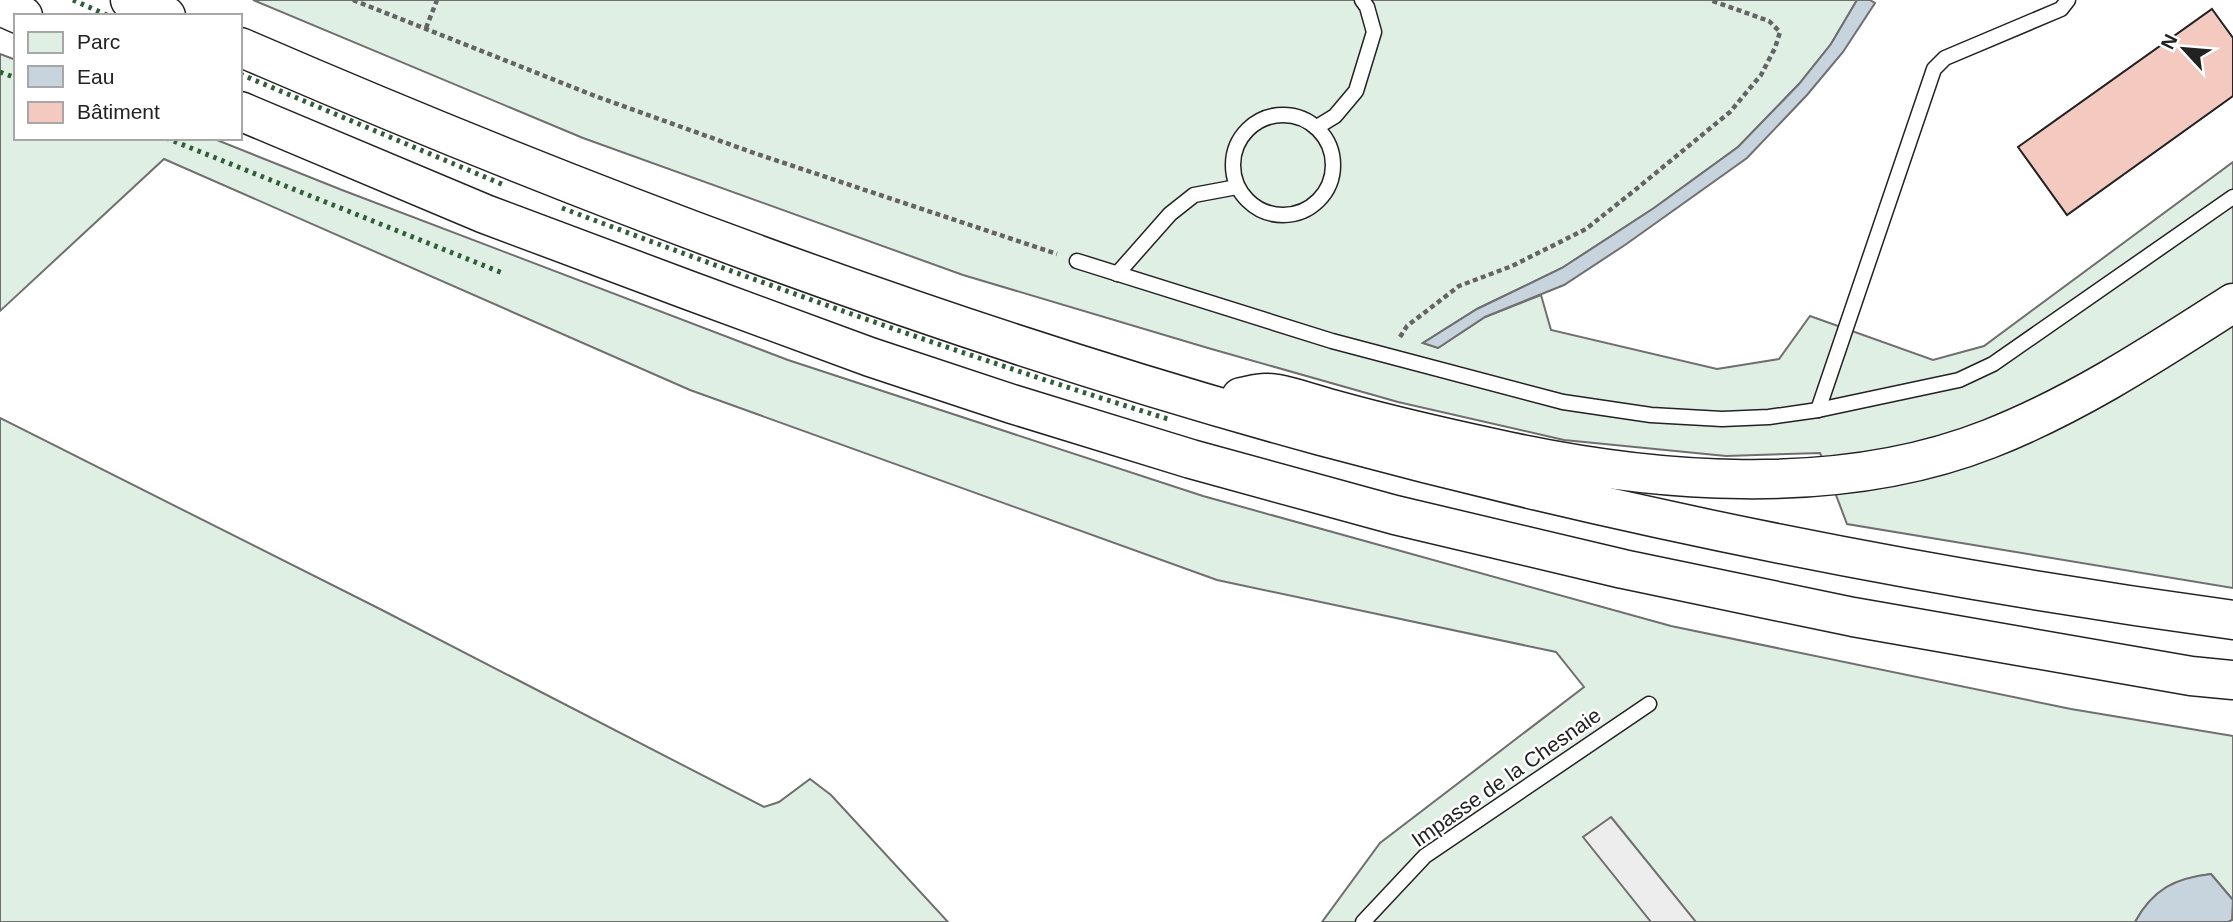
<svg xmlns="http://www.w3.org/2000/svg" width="2233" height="922" font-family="Arial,sans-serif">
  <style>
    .green { fill: #e0efe3; stroke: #6f6f6f; stroke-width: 2 }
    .parking { fill: #ededed; stroke: #6f6f6f; stroke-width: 2 }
    .water { fill: #c7d3dd; stroke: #6f6f6f; stroke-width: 2 }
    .building { fill: #f3c9c0; stroke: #222; stroke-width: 2 }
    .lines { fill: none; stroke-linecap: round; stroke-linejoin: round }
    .service-casing { stroke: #222; stroke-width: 17 }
    .trunk-casing { stroke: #222; stroke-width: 41 }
    .path { stroke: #646464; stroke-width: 4.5; stroke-dasharray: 5 3.5; stroke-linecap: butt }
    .service { stroke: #fff; stroke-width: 14 }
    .trunk { stroke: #fff; stroke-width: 38 }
    .hedge { stroke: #2f5e38; stroke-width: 5; stroke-dasharray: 3.5 5; stroke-linecap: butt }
    .labels { text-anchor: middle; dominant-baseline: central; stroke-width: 5; stroke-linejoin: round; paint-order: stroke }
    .street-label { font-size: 21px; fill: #222; stroke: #fff }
  </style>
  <rect width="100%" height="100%" fill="#fff"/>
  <!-- green -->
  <g class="green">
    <path d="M 253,0 L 1857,0 L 1831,44 L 1799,84 L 1738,147 L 1654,208 L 1562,268 L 1477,309 L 1423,343 L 1438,348 L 1485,317 L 1541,295 L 1551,330 L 1717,369 L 1779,359 L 1810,316 L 1933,360 L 1984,346 L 2233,162 L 2233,588 L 1847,524 L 1820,453 L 1726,456 L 1564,440 L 1398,402 L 1208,348 L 963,275 L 583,138 Z"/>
    <path d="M 0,54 L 16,60 L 16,138 L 212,138 L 342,190 L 788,360 L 1203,496 L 1671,626 L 2071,709 L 2233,736 L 2233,900 L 2211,874 C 2179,878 2150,893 2135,922 L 1322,922 L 1380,843 L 1584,687 L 1556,652 L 1217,580 L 690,390 L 164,159 L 0,311 Z"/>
    <path d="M 0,418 L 380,609 L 764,807 L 779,802 L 810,779 L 831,795 L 948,922 L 0,922 Z"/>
  </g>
  <!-- parking -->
  <path class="parking" d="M 1611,817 L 1696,922 L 1651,922 L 1583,837 Z"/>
  <!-- water -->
  <g class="water">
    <path d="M 1857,0 L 1870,0 L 1875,3 L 1843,52 L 1807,95 L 1747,158 L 1625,245 L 1564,285 L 1485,317 L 1438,348 L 1423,343 L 1477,309 L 1562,268 L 1654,208 L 1738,147 L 1799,84 L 1831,44 Z"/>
    <path d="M 2211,874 L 2233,900 L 2232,920 L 2228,922 L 2135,922 C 2153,889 2175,878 2211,874 Z"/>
  </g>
  <!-- building -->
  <path class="building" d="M 2212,9 L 2233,38 L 2233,96 L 2067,215 L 2018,147 Z"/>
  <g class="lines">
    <!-- service casing -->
    <g class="service-casing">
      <g id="service">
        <circle cx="1283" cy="165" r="50"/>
        <path d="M 1317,127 L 1335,116 L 1356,91 L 1374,32 L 1367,7 L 1362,0"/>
        <path d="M 1077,261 L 1332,341 L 1563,402 L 1651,415 L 1722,419 L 1769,417 L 1818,410 L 1959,380 L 1993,364 L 2233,197"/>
        <path d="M 1117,274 L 1170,214 L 1194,195 L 1237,187"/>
        <path d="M 1818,410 L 1934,69 L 1945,58 L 2061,9 L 2068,0"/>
        <path d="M 1363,922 L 1425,856 L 1649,704"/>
      </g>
    </g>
    <!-- trunk casing -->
    <g class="trunk-casing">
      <g id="trunk">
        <path d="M 130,0 L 166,16"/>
        <path d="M 0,6 L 23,16"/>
        <path d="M 240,47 C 591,199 952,335 1321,436 C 1621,517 1926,578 2233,620"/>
        <path d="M 240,111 L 485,214 L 688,290 L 870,357 L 1012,404 L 1191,459 L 1395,515 L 1623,569 L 1853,617 L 2191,676 L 2233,680"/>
        <path d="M 1241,397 C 1249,396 1259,392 1267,393 C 1284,393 1321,407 1339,411 C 1390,425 1442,437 1493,448 C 1649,483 1837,499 1989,439 C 2076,405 2155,353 2233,303"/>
      </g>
    </g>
    <!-- path -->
    <g class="path">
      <path d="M 353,0 L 595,96 L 754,153 L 1057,254"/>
      <path d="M 426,28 L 437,0"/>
      <path d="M 1400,337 L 1407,326 L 1459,286 L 1512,266 L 1586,229 L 1635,190 L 1730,112 L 1761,75 L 1775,48 L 1780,32 L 1769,21 L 1710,0"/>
    </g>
    <!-- service -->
    <use href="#service" class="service"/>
    <!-- trunk -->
    <use href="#trunk" class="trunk"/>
    <!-- hedge -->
    <g class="hedge">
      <path d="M 73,0 L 109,16"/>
      <path d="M 0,72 L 16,78"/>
      <path d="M 240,74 L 504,185"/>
      <path d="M 166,138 L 505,274"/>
      <path d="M 562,208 C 763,284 964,356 1168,419"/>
    </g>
  </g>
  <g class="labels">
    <!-- street labels -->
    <g class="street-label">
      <text transform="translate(1506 777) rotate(-35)">Impasse de la Chesnaie</text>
    </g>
  </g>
  <!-- legend -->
  <rect x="14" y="14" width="228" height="126" fill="#ffffff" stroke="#a7a7a7" stroke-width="2"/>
  <rect x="28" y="32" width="35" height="21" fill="#e0efe3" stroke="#a7a7a7" stroke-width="2"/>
  <text x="77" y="49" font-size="21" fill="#222222">Parc</text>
  <rect x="28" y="66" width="35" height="21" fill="#c7d3dd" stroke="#a7a7a7" stroke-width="2"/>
  <text x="77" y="84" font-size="21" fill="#222222">Eau</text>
  <rect x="28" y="102" width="35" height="21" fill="#f3c9c0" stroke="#a7a7a7" stroke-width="2"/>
  <text x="77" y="119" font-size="21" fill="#222222">Bâtiment</text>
  <!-- north arrow -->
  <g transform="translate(2184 49) rotate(296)" stroke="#ffffff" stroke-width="5" paint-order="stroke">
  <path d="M0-5L12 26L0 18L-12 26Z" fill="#222222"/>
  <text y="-10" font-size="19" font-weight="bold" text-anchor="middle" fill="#222222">N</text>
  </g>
</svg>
